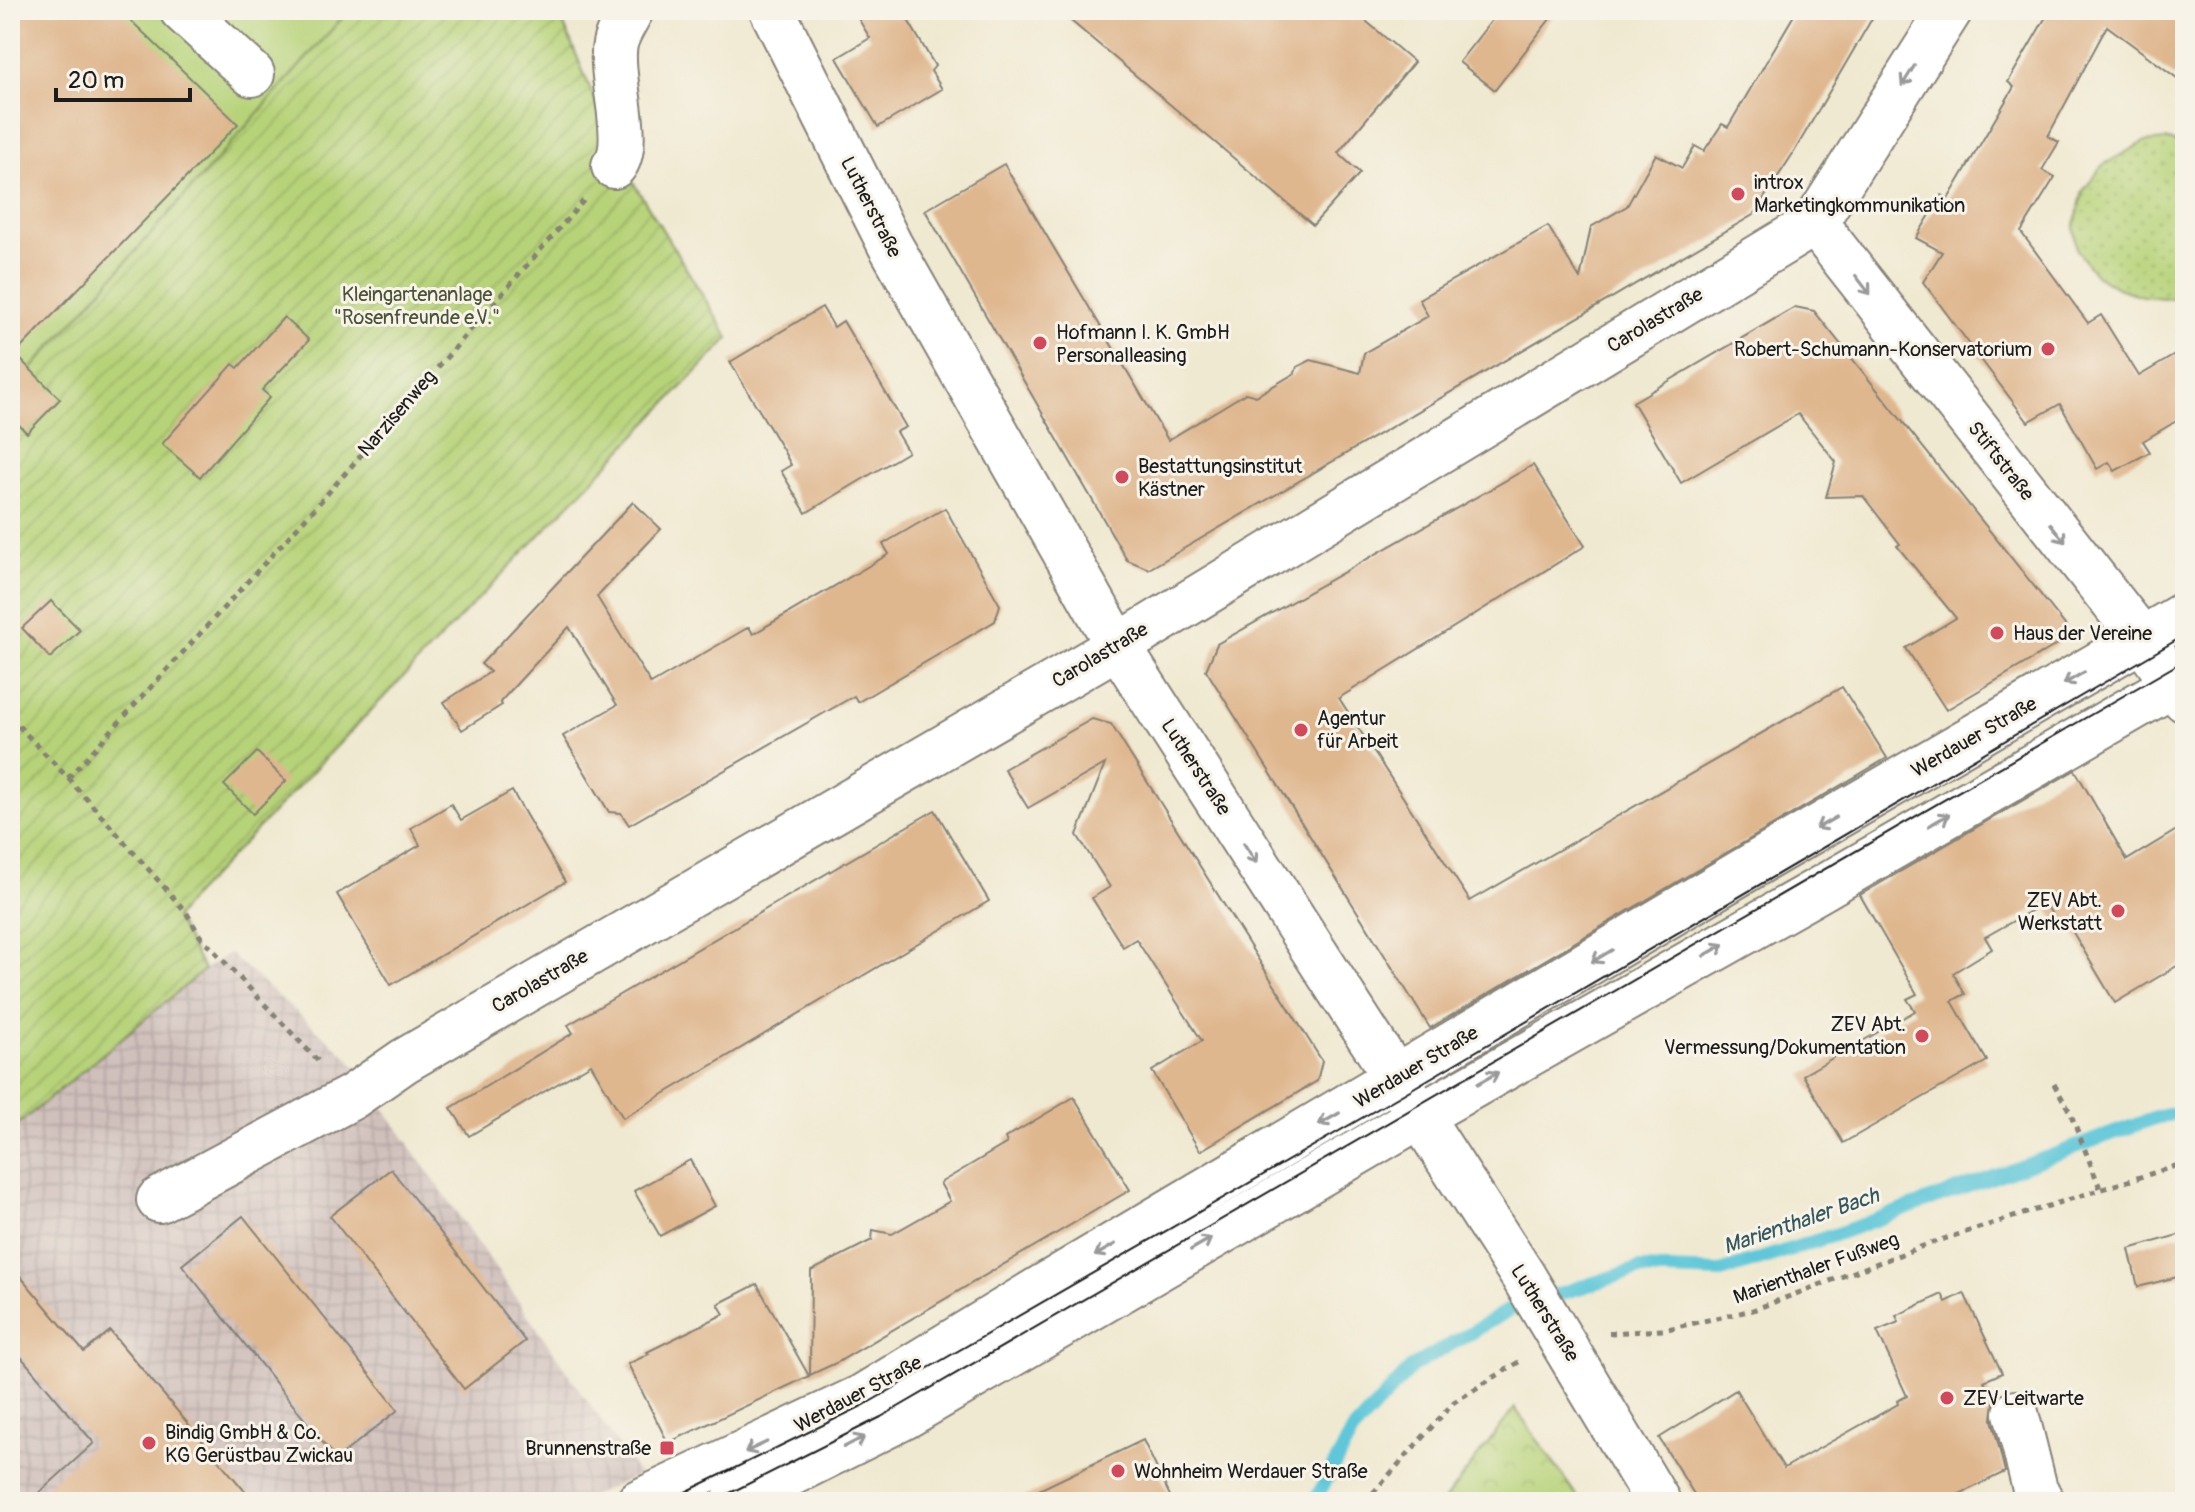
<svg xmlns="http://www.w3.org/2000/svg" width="2195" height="1512" font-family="Pangolin,sans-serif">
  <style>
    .industrial { fill: url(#industrial-grid) }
    .grass { fill: url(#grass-dots); stroke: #6a784a; stroke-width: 2 }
    .park { fill: url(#park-crowns); stroke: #6a784a; stroke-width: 2 }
    .garden { fill: url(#garden-furrows); stroke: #6a784a; stroke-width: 2 }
    .pitch { fill: #b7d379; stroke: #6a784a; stroke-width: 2 }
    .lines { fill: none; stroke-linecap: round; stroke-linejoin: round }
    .stream { stroke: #5ec7d9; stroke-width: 14 }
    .building { fill: #dfb78f }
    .minor-casing { stroke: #868276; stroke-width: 48 }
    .major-casing { stroke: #868276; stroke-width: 48 }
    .path { stroke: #868276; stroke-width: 5; stroke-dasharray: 6 6; stroke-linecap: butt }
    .minor { stroke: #fff; stroke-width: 44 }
    .major { stroke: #fff; stroke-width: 44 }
    .tram { stroke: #1c1c1c; stroke-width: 2 }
    .oneway { stroke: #999 }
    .poi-dot { fill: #d1495b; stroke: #f7f3e8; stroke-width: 3 }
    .labels { text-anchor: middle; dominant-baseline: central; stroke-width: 6; stroke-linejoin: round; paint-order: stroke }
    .poi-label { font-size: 20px; fill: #1c1c1c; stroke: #f7f3e8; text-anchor: start }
    .street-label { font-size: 20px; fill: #1c1c1c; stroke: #f7f3e8 }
    .park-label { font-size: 20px; fill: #4a5338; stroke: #f7f3e8 }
    .water-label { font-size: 22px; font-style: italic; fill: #33585e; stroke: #f7f3e8 }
  </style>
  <defs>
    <pattern id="industrial-grid" width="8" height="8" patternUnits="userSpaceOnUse" patternTransform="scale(2)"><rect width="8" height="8" fill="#d0c0bc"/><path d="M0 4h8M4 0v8" fill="none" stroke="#b2a4a1"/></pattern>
    <pattern id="grass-dots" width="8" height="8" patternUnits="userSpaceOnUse" patternTransform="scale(2)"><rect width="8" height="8" fill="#b7d379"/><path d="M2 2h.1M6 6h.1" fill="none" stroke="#9db568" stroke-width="1.8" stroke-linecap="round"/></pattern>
    <pattern id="park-crowns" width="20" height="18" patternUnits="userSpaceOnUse" patternTransform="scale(2)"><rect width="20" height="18" fill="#b7d379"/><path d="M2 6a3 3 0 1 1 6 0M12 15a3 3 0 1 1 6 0" fill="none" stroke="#9db568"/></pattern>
    <pattern id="garden-furrows" width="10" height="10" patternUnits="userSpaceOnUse" patternTransform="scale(2)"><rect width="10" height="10" fill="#b7d379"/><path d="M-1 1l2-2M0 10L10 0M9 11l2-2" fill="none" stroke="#9db568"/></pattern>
  </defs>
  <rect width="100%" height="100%" fill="#f7f3e8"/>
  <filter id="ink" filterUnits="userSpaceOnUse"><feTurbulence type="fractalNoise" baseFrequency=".0125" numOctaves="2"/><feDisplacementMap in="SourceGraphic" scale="16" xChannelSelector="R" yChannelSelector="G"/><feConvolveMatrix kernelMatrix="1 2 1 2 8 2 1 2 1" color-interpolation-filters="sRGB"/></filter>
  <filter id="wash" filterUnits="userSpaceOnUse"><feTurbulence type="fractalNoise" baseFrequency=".006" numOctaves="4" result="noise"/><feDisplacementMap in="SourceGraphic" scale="32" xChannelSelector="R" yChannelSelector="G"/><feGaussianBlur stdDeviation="1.8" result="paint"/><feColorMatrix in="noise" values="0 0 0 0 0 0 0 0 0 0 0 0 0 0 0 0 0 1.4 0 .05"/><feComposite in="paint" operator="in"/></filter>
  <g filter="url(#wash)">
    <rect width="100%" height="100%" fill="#f0e9d1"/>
    <!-- industrial -->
    <path class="industrial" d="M 229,953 L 350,1059 L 639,1475 L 578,1502 L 10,1502 L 10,1131 L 204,970 Z"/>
    <!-- grass -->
    <path class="grass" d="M 2169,140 L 2183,145 L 2185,163 L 2185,296 L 2177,299 L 2142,296 L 2117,288 L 2096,275 L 2077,250 L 2074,228 L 2083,191 L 2103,165 L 2144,142 Z"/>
    <!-- park -->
    <path class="park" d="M 1515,1408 L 1581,1502 L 1443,1502 Z"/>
    <!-- garden -->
    <path class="garden" d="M 349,10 L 558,10 L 619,159 L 729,338 L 191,898 L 175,918 L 204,970 L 10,1131 L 10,393 Z"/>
    <!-- pitch -->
    <path class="pitch" d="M 10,10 L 349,10 L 10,393 Z"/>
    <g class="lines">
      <!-- stream -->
      <path class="stream" d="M 1314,1502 L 1353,1431 L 1412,1367 L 1511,1309 L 1639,1269 L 1721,1272 L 1834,1235 L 2155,1118 L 2185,1111"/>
    </g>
    <g id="blocks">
      <!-- building -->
      <g class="building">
        <path d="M 10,10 L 120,10 L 238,124 L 15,354 L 60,399 L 27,433 L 10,416 Z"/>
        <path d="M 853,10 L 902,10 L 935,66 L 931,71 L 942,89 L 878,127 L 837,58 L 870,38 Z"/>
        <path d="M 1058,10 L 1353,10 L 1414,62 L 1338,153 L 1360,173 L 1313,225 Z"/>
        <path d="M 1500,10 L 1557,10 L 1495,90 L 1459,62 Z"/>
        <path d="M 1797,10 L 1877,10 L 1794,152 L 1753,215 L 1149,569 L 1127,560 L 925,210 L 1004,164 L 1168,440 L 1246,393 L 1256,396 L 1295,373 L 1297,367 L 1311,360 L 1360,373 L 1364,353 L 1428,316 L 1419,299 L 1548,226 L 1580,279 L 1591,227 L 1627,206 L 1656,154 L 1682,168 L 1695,146 L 1704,151 L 1722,124 L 1728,127 Z"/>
        <path d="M 2050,10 L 2185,10 L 2185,84 L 2107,26 L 2048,136 L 2059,142 L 2042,170 L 2055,177 L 2021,232 L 2088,323 L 2101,315 L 2139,376 L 2185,349 L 2185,416 L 2143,441 L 2150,452 L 2115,471 L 2109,462 L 2097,469 L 2060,404 L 2028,422 L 1923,282 L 1942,252 L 1916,238 L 1942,195 L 1948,199 L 2014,87 L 2008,82 Z"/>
        <path d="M 822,307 L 834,327 L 843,321 L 906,427 L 896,432 L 908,452 L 806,513 L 781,471 L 791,465 L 783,450 L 730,362 Z"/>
        <path d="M 1795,307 L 1814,311 L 2065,625 L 2063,641 L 1946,710 L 1906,648 L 1956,618 L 1897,546 L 1900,544 L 1863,496 L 1826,497 L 1836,462 L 1798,414 L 1681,483 L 1633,402 Z"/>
        <path d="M 284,317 L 309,340 L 262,390 L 270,397 L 200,477 L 162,444 L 233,364 L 238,368 Z"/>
        <path d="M 1533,465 L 1585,546 L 1339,698 L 1470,901 L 1842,687 L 1887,758 L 1430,1028 L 1206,670 L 1217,644 Z"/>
        <path d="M 633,502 L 661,529 L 597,597 L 651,684 L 749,627 L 753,634 L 889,554 L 883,544 L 945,508 L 1000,605 L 995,621 L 858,702 L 854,696 L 629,825 L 621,813 L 609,812 L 563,736 L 617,705 L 569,627 L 500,702 L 502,705 L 462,730 L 444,702 L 490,672 L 481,664 Z"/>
        <path d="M 51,601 L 80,630 L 50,658 L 22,628 Z"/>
        <path d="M 1092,719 L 1111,724 L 1322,1061 L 1317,1081 L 1200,1151 L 1152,1071 L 1202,1041 L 1136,939 L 1123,947 L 1092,898 L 1110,887 L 1077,835 L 1105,764 L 1028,808 L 1004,769 Z"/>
        <path d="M 257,752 L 286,781 L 253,814 L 224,785 Z"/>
        <path d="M 2075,770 L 2127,860 L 2185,825 L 2185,961 L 2115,1003 L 2065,919 L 2057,923 L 2045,903 L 1985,937 L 1992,949 L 1953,973 L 1965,994 L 1952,1001 L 1987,1061 L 1843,1143 L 1803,1075 L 1915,1011 L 1907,999 L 1917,994 L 1860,895 Z"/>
        <path d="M 512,791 L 565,882 L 391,985 L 337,894 L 420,845 L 411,828 L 451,804 L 461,820 Z"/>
        <path d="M 935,810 L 989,901 L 623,1118 L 591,1064 L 469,1136 L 451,1108 L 573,1033 L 568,1025 Z"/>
        <path d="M 1074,1097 L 1130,1190 L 838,1362 L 810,1375 L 811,1271 L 872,1240 L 873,1230 L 892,1234 L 950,1201 L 940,1183 L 1007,1143 L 1005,1138 Z"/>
        <path d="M 690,1160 L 715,1206 L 660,1236 L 634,1191 Z"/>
        <path d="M 391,1169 L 525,1341 L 464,1389 L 330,1216 Z"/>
        <path d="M 243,1216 L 398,1410 L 336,1459 L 182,1265 Z"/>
        <path d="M 2185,1233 L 2185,1275 L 2138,1287 L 2129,1249 Z"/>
        <path d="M 10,1264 L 84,1352 L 110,1331 L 254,1502 L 29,1502 L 94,1443 L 10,1344 Z"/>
        <path d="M 757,1284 L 809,1376 L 668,1443 L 628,1364 L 649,1354 L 647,1352 L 724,1314 L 718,1304 Z"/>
        <path d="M 1964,1293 L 2002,1373 L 1984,1381 L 1994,1402 L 1992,1419 L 2005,1472 L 1943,1502 L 1699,1502 L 1659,1438 L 1736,1390 L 1784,1468 L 1898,1404 L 1897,1401 L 1907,1396 L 1877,1331 L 1899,1322 L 1896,1316 L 1942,1294 L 1946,1302 Z"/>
        <path d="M 1143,1440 L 1173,1502 L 1014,1502 Z"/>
      </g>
    </g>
  </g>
  <g filter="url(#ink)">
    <use href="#blocks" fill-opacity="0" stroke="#868276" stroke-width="2"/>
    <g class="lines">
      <!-- minor casing -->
      <g class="minor-casing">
        <g id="minor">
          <path d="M 182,10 L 252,74"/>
          <path d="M 772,10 L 890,245 L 1118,646 L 1523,1276 L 1658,1502"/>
          <path d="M 614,166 C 634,142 608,76 615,44 C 617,33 626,20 631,10"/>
          <path d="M 1815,223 L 2142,639 L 2185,700"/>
          <path d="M 159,1200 L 352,1097 L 404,1061 L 1118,646 L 1815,223 L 1950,10"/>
          <path d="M 2016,1413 L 2035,1489 L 2042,1502"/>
        </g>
      </g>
      <!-- major casing -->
      <g class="major-casing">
        <g id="major">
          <path d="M 639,1502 L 862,1397 L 1041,1288 L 1762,860 L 2185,614"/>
          <path d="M 734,1502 L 904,1417 L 1420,1116 L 1817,891 L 2185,678"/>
        </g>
      </g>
      <!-- path -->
      <g class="path">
        <path d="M 10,717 L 68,778 L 186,912 L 200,936 L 321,1064"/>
        <path d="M 68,778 L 314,509 L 584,200"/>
        <path d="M 2054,1084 L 2070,1112 L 2100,1188"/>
        <path d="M 1609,1333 L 1663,1330 L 1753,1310 L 1931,1243 L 2185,1163"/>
        <path d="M 1365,1502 L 1454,1402 L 1522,1360"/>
      </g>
      <!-- minor -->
      <use href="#minor" class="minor"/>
      <!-- major -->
      <use href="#major" class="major"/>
      <!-- tram -->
      <g class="tram">
        <path d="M 665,1502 L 866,1404 L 1405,1093 L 2185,635"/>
        <path d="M 712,1502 L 881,1417 L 2185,660"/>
      </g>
    </g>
    <!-- one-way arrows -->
    <defs><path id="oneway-shaft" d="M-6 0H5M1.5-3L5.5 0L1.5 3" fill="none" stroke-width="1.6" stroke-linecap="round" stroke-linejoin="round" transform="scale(2)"/></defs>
    <g class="oneway">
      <use href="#oneway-shaft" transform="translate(1908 76) rotate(122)"/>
      <use href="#oneway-shaft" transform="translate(1863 285) rotate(52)"/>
      <use href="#oneway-shaft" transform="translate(2058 533) rotate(52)"/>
      <use href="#oneway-shaft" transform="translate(2074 678) rotate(150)"/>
      <use href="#oneway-shaft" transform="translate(1939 820) rotate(-30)"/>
      <use href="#oneway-shaft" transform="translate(1826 823) rotate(150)"/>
      <use href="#oneway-shaft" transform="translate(1250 853) rotate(57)"/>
      <use href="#oneway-shaft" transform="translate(1714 950) rotate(-30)"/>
      <use href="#oneway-shaft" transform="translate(1602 956) rotate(149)"/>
      <use href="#oneway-shaft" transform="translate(1488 1078) rotate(-30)"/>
      <use href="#oneway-shaft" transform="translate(1329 1119) rotate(150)"/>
      <use href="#oneway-shaft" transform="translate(1201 1244) rotate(-30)"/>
      <use href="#oneway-shaft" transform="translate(1105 1250) rotate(150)"/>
      <use href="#oneway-shaft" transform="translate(854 1442) rotate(-27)"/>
      <use href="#oneway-shaft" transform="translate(756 1447) rotate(155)"/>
    </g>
  </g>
  <!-- markers -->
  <g class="poi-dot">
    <circle cx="1738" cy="194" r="8"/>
    <circle cx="1040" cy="343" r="8"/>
    <circle cx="2048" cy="349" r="8"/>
    <circle cx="1122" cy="477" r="8"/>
    <circle cx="1997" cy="633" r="8"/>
    <circle cx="1301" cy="730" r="8"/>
    <circle cx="2118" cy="911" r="8"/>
    <circle cx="1922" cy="1036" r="8"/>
    <circle cx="1947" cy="1398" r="8"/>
    <circle cx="149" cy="1443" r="8"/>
    <rect x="659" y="1440" width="16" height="16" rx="4"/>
    <circle cx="1118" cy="1471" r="8"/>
  </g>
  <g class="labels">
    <!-- poi labels -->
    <g class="poi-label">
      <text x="1754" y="182">introx<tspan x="1754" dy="23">Marketingkommunikation</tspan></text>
      <text x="1056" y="332">Hofmann I. K. GmbH<tspan x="1056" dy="23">Personalleasing</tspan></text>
      <text x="2032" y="349" text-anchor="end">Robert-Schumann-Konservatorium</text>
      <text x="1138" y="466">Bestattungsinstitut<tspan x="1138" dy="23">Kästner</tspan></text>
      <text x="2013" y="633">Haus der Vereine</text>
      <text x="1317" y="718">Agentur<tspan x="1317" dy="23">für Arbeit</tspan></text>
      <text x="2102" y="900" text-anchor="end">ZEV Abt.<tspan x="2102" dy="23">Werkstatt</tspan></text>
      <text x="1906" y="1024" text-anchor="end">ZEV Abt.<tspan x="1906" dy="23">Vermessung/Dokumentation</tspan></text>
      <text x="1963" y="1398">ZEV Leitwarte</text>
      <text x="165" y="1432">Bindig GmbH &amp; Co.<tspan x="165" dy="23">KG Gerüstbau Zwickau</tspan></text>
      <text x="651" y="1448" text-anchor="end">Brunnenstraße</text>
      <text x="1134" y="1471">Wohnheim Werdauer Straße</text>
    </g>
    <!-- street labels -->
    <g class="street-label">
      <text transform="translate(871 207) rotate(63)">Lutherstraße</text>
      <text transform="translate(1655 320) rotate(-31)">Carolastraße</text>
      <text transform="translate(397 413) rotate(-49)">Narzisenweg</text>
      <text transform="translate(2001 461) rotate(52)">Stiftstraße</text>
      <text transform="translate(1100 655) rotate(-31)">Carolastraße</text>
      <text transform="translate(1974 737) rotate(-30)">Werdauer Straße</text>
      <text transform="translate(1196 767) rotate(57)">Lutherstraße</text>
      <text transform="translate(540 981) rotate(-30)">Carolastraße</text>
      <text transform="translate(1416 1067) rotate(-31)">Werdauer Straße</text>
      <text transform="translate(1816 1268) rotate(-20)">Marienthaler Fußweg</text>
      <text transform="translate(1545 1313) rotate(58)">Lutherstraße</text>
      <text transform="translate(858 1394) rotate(-28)">Werdauer Straße</text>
    </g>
    <!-- park labels -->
    <g class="park-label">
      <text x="417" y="294">Kleingartenanlage<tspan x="417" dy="23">"Rosenfreunde e.V."</tspan></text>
    </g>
    <!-- water labels -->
    <g class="water-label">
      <text transform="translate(1801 1221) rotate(-19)">Marienthaler Bach</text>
    </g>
  </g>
  <!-- margin -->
  <rect width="2195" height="1512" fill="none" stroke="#f7f3e8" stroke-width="40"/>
  <!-- scale -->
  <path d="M56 88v12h134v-12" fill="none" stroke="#1c1c1c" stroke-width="4"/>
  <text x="68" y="88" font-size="24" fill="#1c1c1c" stroke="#f7f3e8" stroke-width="6" paint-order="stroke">20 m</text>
</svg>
